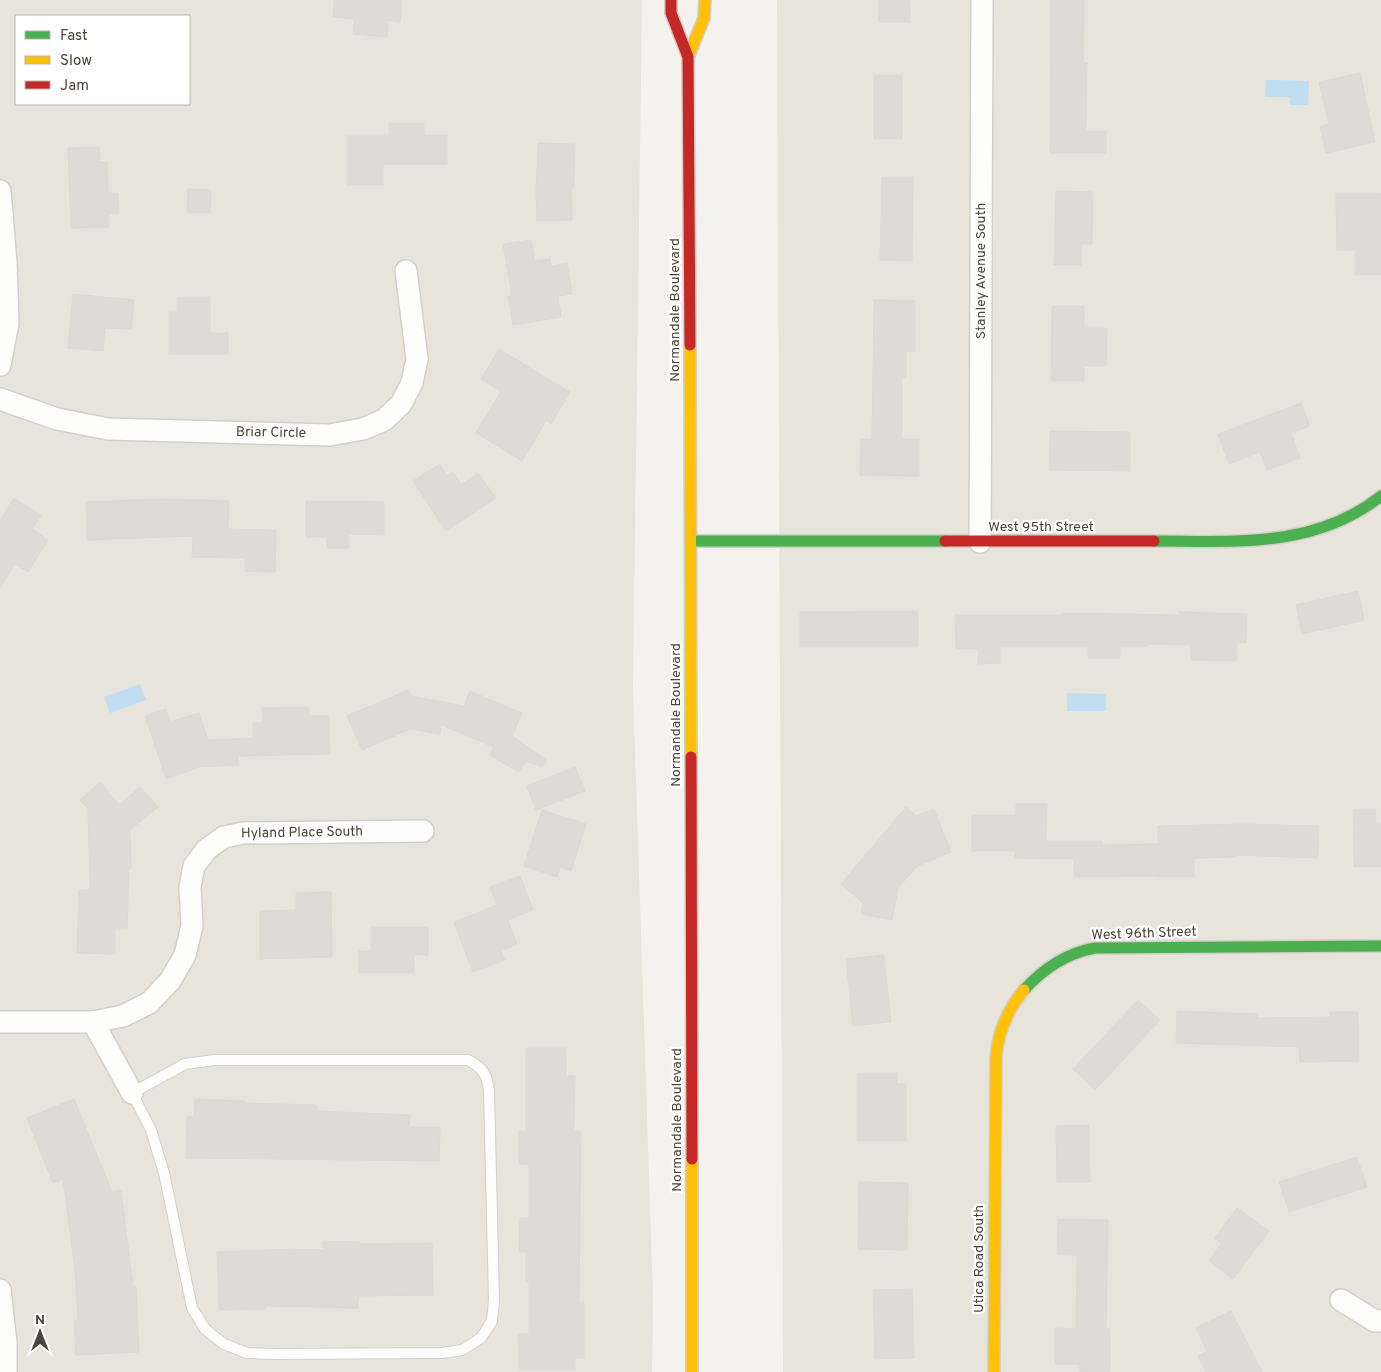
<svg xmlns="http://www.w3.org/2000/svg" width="1381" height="1372" font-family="Overpass,sans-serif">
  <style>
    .residential { fill: #e7e4dc; fill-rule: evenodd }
    .water { fill: #c0ddf1 }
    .building { fill: #dedbd6; stroke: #dcd9d4 }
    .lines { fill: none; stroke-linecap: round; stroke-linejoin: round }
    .lane-casing { stroke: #d2d0cb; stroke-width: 12 }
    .street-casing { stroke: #d2d0cb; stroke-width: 24 }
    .fast-casing { stroke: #d3cfc5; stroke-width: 14 }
    .slow-casing { stroke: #d3cfc5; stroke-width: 14 }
    .jam-casing { stroke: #d3cfc5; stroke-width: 14 }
    .lane { stroke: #fdfdfc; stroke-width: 10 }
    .street { stroke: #fdfdfc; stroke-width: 21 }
    .fast { stroke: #4caf50; stroke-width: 11 }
    .slow { stroke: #ffc107; stroke-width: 11 }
    .jam { stroke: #c62828; stroke-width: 11 }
    .labels { text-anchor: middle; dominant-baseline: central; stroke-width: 4.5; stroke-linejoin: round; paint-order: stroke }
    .street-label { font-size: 14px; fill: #4b4439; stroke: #fff }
  </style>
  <rect width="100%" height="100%" fill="#f4f2ee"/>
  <!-- residential -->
  <g class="residential">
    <path d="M 0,0 L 642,0 L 633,689 L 653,1298 L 652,1372 L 0,1372 ZM 16,16 L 189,16 L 189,104 L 16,104 Z"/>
    <path d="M 777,0 L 1381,0 L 1381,1372 L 783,1372 Z"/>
  </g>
  <!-- water -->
  <g class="water">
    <path d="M 1266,80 L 1309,81 L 1308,105 L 1290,105 L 1290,97 L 1265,97 Z"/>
    <path d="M 140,684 L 146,700 L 110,713 L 104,697 Z"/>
    <path d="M 1067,693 L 1106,694 L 1106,711 L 1067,711 Z"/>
  </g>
  <!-- building -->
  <g class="building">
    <path d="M 334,0 L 402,0 L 400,22 L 388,20 L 387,37 L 353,34 L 354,19 L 333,17 Z"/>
    <rect x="879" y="0" width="31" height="22"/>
    <path d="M 1051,0 L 1084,0 L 1083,63 L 1087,63 L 1086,131 L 1106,131 L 1106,153 L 1050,153 Z"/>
    <path d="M 1360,73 L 1375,142 L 1326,153 L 1320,126 L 1329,124 L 1319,82 Z"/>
    <rect x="874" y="75" width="28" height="64"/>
    <path d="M 389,123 L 424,123 L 424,135 L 447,135 L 447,164 L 383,164 L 383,185 L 347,185 L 347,136 L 389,136 Z"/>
    <path d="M 538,143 L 575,144 L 574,187 L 571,187 L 572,220 L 537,221 L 536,192 Z"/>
    <path d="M 99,147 L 100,162 L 107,161 L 108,193 L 118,193 L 119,213 L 109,214 L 109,227 L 71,228 L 68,148 Z"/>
    <path d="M 882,177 L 913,177 L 912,261 L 880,260 Z"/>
    <path d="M 188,189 L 211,190 L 210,213 L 187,213 Z"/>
    <path d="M 1056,191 L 1093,192 L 1092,244 L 1082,244 L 1081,265 L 1054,265 Z"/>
    <path d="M 1336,193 L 1381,193 L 1381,275 L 1355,275 L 1355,250 L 1337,250 Z"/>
    <path d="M 531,240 L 535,261 L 550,259 L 551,266 L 567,263 L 572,294 L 558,296 L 561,317 L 513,325 L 508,296 L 512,296 L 503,244 Z"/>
    <path d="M 73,294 L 134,300 L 131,329 L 105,328 L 103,351 L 68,348 Z"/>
    <path d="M 177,297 L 210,297 L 210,333 L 228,333 L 228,354 L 169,354 L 169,312 L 177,312 Z"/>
    <path d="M 874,300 L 915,301 L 915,351 L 906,351 L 906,377 L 902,377 L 902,439 L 919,439 L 919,476 L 860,475 L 861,439 L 872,439 Z"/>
    <path d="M 1052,306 L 1084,306 L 1084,328 L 1107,328 L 1106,366 L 1084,366 L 1084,381 L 1051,381 Z"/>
    <path d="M 499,349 L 570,392 L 551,424 L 546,421 L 522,461 L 476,433 L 501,391 L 481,379 Z"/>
    <path d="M 1301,403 L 1310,426 L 1291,433 L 1300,458 L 1267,470 L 1260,452 L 1229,464 L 1218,434 Z"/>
    <path d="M 1050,431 L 1130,432 L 1130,471 L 1049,470 Z"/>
    <path d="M 440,464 L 447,476 L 453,472 L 461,485 L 478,473 L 496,498 L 446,531 L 413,481 Z"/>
    <path d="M 14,498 L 41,515 L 32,529 L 48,540 L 28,572 L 15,564 L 0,588 L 0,520 Z"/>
    <path d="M 162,499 L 229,501 L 228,529 L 276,530 L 275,572 L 245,571 L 245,558 L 192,557 L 193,536 L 87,540 L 86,502 Z"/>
    <path d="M 306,501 L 384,502 L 384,535 L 349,534 L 349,548 L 327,548 L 327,537 L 306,537 Z"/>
    <path d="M 1358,591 L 1364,620 L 1302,634 L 1296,605 Z"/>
    <path d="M 918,611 L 918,647 L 800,647 L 800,612 Z"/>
    <path d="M 1179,612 L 1247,614 L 1246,643 L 1237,643 L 1237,661 L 1191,660 L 1191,645 L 1148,644 L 1148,647 L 1120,647 L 1120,658 L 1088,658 L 1088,647 L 1000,647 L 1000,663 L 978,664 L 978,649 L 956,649 L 955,615 L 1063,615 L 1063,613 L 1179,615 Z"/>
    <path d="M 408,690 L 411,696 L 464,706 L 470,691 L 522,713 L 512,736 L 547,760 L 542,767 L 527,761 L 518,772 L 490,755 L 494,747 L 441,725 L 440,734 L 410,729 L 362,750 L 347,716 Z"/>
    <path d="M 309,707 L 309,716 L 329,716 L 330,754 L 238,756 L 239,765 L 199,767 L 166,779 L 145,716 L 166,709 L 170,722 L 199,713 L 208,740 L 253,738 L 253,723 L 263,722 L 262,708 Z"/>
    <path d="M 575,767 L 585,791 L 536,810 L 527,786 Z"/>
    <path d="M 100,782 L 119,805 L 140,787 L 158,807 L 130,830 L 131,869 L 129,869 L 127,928 L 115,928 L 115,954 L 77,953 L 79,890 L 90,890 L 88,809 L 80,800 Z"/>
    <path d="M 1016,804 L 1047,804 L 1046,841 L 1102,841 L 1102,845 L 1158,844 L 1158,826 L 1247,824 L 1319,826 L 1318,858 L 1236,855 L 1236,857 L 1194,858 L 1194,877 L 1158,877 L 1158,876 L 1074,877 L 1074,859 L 1015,858 L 1015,851 L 972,851 L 972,815 L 1016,815 Z"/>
    <path d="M 906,807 L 916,816 L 934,809 L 951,852 L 917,866 L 898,888 L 892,920 L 861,914 L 863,903 L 841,884 Z"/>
    <path d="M 1353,809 L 1376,809 L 1376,824 L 1381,824 L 1381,867 L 1354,867 Z"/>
    <path d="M 542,810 L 586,824 L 571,871 L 560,867 L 557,877 L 524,866 Z"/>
    <path d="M 520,876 L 533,910 L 508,920 L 517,944 L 501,951 L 505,960 L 473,972 L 454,922 L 497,905 L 490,887 Z"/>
    <path d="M 331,892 L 332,957 L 260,959 L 260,911 L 296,910 L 296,893 Z"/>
    <path d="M 371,927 L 428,927 L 428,955 L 414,955 L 414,973 L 359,973 L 359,951 L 371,951 Z"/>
    <path d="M 884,955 L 891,1022 L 853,1026 L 846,959 Z"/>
    <path d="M 1138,1000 L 1160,1020 L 1095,1090 L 1073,1069 Z"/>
    <path d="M 1177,1011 L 1257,1014 L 1257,1018 L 1330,1017 L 1330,1012 L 1358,1012 L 1359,1061 L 1300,1062 L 1299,1047 L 1176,1043 Z"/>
    <path d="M 526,1048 L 566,1048 L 566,1076 L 575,1076 L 574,1131 L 581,1131 L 579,1304 L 584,1304 L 584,1358 L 575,1358 L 575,1369 L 519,1369 L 518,1334 L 529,1334 L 529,1282 L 526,1282 L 526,1252 L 519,1252 L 520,1218 L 529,1218 L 529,1164 L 519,1164 L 519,1131 L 526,1131 Z"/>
    <path d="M 857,1073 L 897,1073 L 897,1084 L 906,1084 L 906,1141 L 857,1141 Z"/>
    <path d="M 74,1099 L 112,1192 L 121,1190 L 133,1286 L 136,1286 L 139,1352 L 76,1355 L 74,1320 L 78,1320 L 75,1270 L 63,1179 L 53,1183 L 27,1118 Z"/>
    <path d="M 195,1099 L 245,1101 L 245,1103 L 317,1105 L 317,1111 L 410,1115 L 409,1127 L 440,1127 L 439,1161 L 186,1158 L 187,1116 L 194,1117 Z"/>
    <path d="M 1089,1125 L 1090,1182 L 1057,1182 L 1056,1126 Z"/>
    <path d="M 1357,1157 L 1367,1187 L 1289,1212 L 1279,1182 Z"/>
    <path d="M 859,1182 L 908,1183 L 907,1250 L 858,1249 Z"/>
    <path d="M 1237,1208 L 1269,1231 L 1233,1279 L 1209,1261 L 1222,1243 L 1215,1238 Z"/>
    <path d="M 1058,1219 L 1108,1220 L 1106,1329 L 1110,1329 L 1110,1372 L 1080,1372 L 1080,1364 L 1055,1364 L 1055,1328 L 1076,1329 L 1077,1255 L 1057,1255 Z"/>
    <path d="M 323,1241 L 360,1242 L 360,1244 L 432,1243 L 433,1295 L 359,1296 L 358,1308 L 266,1306 L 266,1309 L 219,1310 L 217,1252 L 290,1249 L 323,1250 Z"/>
    <path d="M 912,1289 L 914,1358 L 875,1359 L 873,1290 Z"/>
    <path d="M 1231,1311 L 1262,1372 L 1206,1372 L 1198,1356 L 1207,1351 L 1196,1328 Z"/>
  </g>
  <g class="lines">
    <!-- lane casing -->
    <g class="lane-casing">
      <path id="lane" d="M 215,1060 L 468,1060 C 483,1068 487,1074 489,1091 L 494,1300 L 492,1321 L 481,1338 L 462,1350 L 442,1353 L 273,1354 L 247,1353 L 224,1344 L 205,1329 L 192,1308 L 164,1173 L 151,1130 L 132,1093 L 185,1064 Z"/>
    </g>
    <!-- street casing -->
    <g class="street-casing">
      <g id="street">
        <path d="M 0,191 L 6,263 L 8,323 L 0,365"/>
        <path d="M 0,399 L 57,419 L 108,429 L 329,435 L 363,429 L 384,420 L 401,404 L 412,383 L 417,359 L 406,271"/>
        <path d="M 980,542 L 982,0"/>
        <path d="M 0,1022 L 93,1022 L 123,1016 L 149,1003 L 170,981 L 185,955 L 192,926 L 190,887 L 194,866 L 207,849 L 224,837 L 243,833 L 423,831"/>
        <path d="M 93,1022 L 132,1093"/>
        <path d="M 0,1290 L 6,1343 L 6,1372"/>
        <path d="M 1341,1300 L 1375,1321 L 1381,1321"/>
      </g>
    </g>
    <!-- fast casing -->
    <g class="fast-casing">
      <g id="fast">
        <path d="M 691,541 L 945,541"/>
        <path d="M 1154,541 C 1234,541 1314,549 1381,496"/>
        <path d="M 1024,990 C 1043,969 1067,953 1095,948 L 1381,946"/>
      </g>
    </g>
    <!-- slow casing -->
    <g class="slow-casing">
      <g id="slow">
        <path d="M 688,57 L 704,18 L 705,0"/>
        <path d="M 690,345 L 691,757"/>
        <path d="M 692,1159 L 692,1372"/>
        <path d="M 994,1372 L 996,1057 C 998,1033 1008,1009 1024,990"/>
      </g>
    </g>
    <!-- jam casing -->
    <g class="jam-casing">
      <g id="jam">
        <path d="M 671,0 L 671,13 L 688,57 L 690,345"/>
        <path d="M 945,541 L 1154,541"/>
        <path d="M 691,757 L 692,1159"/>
      </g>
    </g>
    <!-- lane -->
    <use href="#lane" class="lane"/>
    <!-- street -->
    <use href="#street" class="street"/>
    <!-- fast -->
    <use href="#fast" class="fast"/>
    <!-- slow -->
    <use href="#slow" class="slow"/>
    <!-- jam -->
    <use href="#jam" class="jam"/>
  </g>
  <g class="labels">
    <!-- street labels -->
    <g class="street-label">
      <text transform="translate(981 271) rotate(-90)">Stanley Avenue South</text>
      <text transform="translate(675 310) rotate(-90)">Normandale Boulevard</text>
      <text transform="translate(271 433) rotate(1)">Briar Circle</text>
      <text x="1041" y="527">West 95th Street</text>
      <text transform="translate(676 715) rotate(-90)">Normandale Boulevard</text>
      <text transform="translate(302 833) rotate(-1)">Hyland Place South</text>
      <text transform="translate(1144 934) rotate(-2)">West 96th Street</text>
      <text transform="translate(677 1120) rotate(-90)">Normandale Boulevard</text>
      <text transform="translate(979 1259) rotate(-90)">Utica Road South</text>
    </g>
  </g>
  <!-- legend -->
  <rect x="15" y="15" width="175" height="90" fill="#ffffff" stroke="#b7b4b0"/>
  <rect x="25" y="31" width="25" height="8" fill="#4caf50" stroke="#b7b4b0"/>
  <text x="60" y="40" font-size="15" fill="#4b4439">Fast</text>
  <rect x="25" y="56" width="25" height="8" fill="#ffc107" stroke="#b7b4b0"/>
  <text x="60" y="65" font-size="15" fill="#4b4439">Slow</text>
  <rect x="25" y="81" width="25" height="8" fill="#c62828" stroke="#b7b4b0"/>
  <text x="60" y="90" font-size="15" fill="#4b4439">Jam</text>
  <!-- north arrow -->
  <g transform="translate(40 1332)" stroke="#ffffff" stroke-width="4" paint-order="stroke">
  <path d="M0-4L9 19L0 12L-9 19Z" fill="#4b4439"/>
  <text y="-8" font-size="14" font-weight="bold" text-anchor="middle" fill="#4b4439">N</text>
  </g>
</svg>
